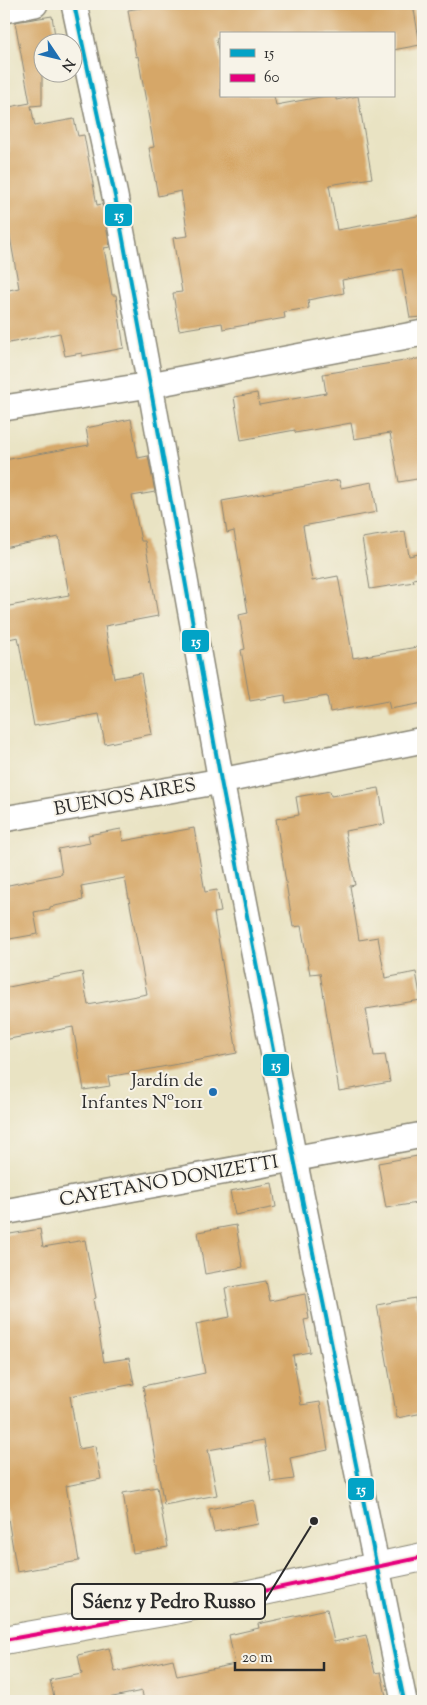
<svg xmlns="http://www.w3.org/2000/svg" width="427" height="1705" font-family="'Sorts Mill Goudy',serif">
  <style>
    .building { fill: #d6a768 }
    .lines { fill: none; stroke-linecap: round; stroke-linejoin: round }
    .street-casing { stroke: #8a8777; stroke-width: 28 }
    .secondary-casing { stroke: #8a8777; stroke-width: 30 }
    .street { stroke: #fff; stroke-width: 25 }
    .secondary { stroke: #fff; stroke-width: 28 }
    .bus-1-casing { stroke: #f7f3e8; stroke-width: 8 }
    .bus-2-casing { stroke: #f7f3e8; stroke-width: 8 }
    .bus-1 { stroke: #02a3c6; stroke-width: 4 }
    .bus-2 { stroke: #e5007d; stroke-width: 4 }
    .poi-dot { fill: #1f6fb2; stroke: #f7f3e8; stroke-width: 2 }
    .labels { text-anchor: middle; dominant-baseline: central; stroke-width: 4; stroke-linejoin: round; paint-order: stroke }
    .street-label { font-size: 19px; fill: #2b2b2b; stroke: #f7f3e8 }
    .poi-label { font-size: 19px; fill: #2b2b2b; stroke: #f7f3e8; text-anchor: end }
    .leader { fill: none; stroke: #2b2b2b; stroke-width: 2 }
    .callout-dot { fill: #2b2b2b; stroke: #f7f3e8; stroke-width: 2 }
    .callout { fill: #f7f3e8; stroke: #2b2b2b; stroke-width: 2 }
    .callout-label { font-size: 20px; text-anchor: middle; font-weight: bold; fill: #2b2b2b }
    .line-badge { stroke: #f7f3e8; stroke-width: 2 }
    .badge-label { font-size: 14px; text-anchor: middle; font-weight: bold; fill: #fff }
  </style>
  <rect width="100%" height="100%" fill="#f7f3e8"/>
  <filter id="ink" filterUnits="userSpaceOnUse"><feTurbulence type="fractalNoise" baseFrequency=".02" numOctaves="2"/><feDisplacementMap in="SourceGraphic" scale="10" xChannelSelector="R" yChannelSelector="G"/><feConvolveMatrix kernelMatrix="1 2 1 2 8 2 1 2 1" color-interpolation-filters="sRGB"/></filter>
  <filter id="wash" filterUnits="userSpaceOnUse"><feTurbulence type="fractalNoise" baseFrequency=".0096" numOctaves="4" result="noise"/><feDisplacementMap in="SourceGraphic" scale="20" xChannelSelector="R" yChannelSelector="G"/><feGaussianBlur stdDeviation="1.12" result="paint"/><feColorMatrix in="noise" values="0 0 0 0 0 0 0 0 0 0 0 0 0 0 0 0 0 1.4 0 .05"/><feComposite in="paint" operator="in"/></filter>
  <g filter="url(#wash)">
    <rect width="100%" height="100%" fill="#e9e3c3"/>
    <g id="blocks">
      <!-- building -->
      <g class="building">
        <path d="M 166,4 L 413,4 L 420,45 L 393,50 L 393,34 L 219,34 L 220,38 L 216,39 L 221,64 L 221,96 L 274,96 L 276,105 L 326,96 L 336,96 L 336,100 L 358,96 L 372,178 L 329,185 L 337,230 L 423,215 L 423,317 L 410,318 L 402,269 L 342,280 L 344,293 L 308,300 L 309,308 L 284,312 L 285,318 L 223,329 L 222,323 L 179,330 L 173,293 L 182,292 L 173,238 L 188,236 L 181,191 L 158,196 L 149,148 L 154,147 L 138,56 L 136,57 L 128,10 Z"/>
        <path d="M 52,16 L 56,42 L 42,42 L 42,105 L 31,106 L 35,126 L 74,119 L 78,136 L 84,135 L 97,205 L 102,204 L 110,247 L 104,248 L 112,295 L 116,295 L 124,348 L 82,356 L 82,353 L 65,356 L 60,333 L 4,344 L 4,291 L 19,288 L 4,202 L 4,157 L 10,155 L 4,121 L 4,108 L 30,103 L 15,22 Z"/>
        <path d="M 423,358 L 423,478 L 399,482 L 390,433 L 354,439 L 351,423 L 295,433 L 295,430 L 241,440 L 234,397 L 257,393 L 259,405 L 326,393 L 323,374 Z"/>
        <path d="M 131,419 L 138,458 L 148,456 L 155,492 L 132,496 L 141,541 L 145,541 L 158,616 L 105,626 L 114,678 L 141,673 L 152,734 L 105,744 L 99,714 L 34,726 L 18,637 L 4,640 L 4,607 L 69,595 L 59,537 L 4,548 L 4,460 L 89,445 L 86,428 Z"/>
        <path d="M 339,480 L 341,488 L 372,482 L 377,512 L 303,526 L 312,581 L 338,576 L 353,658 L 423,646 L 423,703 L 390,709 L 388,701 L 330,712 L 327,696 L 286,703 L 285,695 L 250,701 L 241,650 L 245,649 L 239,615 L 248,613 L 234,531 L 227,533 L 222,501 Z"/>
        <path d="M 405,531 L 409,556 L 423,553 L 423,577 L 413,579 L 414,582 L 370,589 L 362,538 Z"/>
        <path d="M 379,788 L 385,824 L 345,831 L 355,885 L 350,886 L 359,940 L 378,937 L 385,978 L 416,972 L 421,1000 L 366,1009 L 374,1056 L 385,1055 L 390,1082 L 339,1091 L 320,973 L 310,974 L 301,926 L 293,927 L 276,819 L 299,815 L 296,797 L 330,791 L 331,796 Z"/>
        <path d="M 194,828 L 205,892 L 217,890 L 221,912 L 214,913 L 237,1053 L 108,1077 L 110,1086 L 84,1090 L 73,1027 L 4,1040 L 4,988 L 82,972 L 88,1005 L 147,994 L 125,878 L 81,886 L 83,900 L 50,907 L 50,909 L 34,912 L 38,934 L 4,940 L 4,886 L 62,874 L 58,849 L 90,843 L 88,835 L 121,829 L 123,841 Z"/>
        <path d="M 423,1155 L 423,1202 L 386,1208 L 378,1163 Z"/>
        <path d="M 272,1183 L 276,1207 L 235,1215 L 230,1191 Z"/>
        <path d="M 236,1225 L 243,1267 L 205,1274 L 198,1232 Z"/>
        <path d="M 40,1229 L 43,1247 L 85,1240 L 96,1298 L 93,1299 L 104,1362 L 129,1358 L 134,1384 L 70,1396 L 79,1449 L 95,1446 L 101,1479 L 66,1486 L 79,1561 L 17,1572 L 4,1495 L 4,1235 Z"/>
        <path d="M 266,1281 L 270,1301 L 305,1294 L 309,1319 L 304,1320 L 310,1352 L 293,1355 L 301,1405 L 320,1402 L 328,1450 L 290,1458 L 294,1479 L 271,1482 L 264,1440 L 208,1450 L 217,1495 L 164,1505 L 143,1386 L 205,1373 L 196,1324 L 230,1317 L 225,1288 Z"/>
        <path d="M 415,1298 L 423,1343 L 423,1413 L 397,1418 L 377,1305 Z"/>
        <path d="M 157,1487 L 168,1547 L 133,1553 L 123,1493 Z"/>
        <path d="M 254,1500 L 258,1524 L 214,1532 L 209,1509 Z"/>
        <path d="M 327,1609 L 334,1642 L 366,1635 L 375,1673 L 381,1672 L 386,1696 L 364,1701 L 144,1701 L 142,1691 L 94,1701 L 55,1701 L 50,1680 L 82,1674 L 78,1655 L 109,1648 L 115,1672 L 173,1659 L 177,1676 L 235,1664 L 229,1635 L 259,1628 L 258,1624 Z"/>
      </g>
    </g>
  </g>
  <g filter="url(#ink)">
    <use href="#blocks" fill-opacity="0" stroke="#8a8777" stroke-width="1"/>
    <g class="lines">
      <!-- street casing -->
      <g class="street-casing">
        <g id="street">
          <path d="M 74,4 L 115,196 L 150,385 L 221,781 L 294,1159 L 404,1701"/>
          <path d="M 4,10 L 35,4"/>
          <path d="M 4,408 L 150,385 L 423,333"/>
          <path d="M 4,819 L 221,781 L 423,740"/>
          <path d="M 4,1212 L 423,1135"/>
        </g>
      </g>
      <!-- secondary casing -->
      <g class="secondary-casing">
        <path id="secondary" d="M 4,1640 L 169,1611 L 423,1557"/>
      </g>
      <!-- street -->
      <use href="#street" class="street"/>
      <!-- secondary -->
      <use href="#secondary" class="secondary"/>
      <!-- bus-1 casing -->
      <g class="bus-1-casing">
        <path id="bus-1" d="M 74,4 L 115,196 L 150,385 L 221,781 L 294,1159 L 404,1701"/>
      </g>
      <!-- bus-2 casing -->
      <g class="bus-2-casing">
        <path id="bus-2" d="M 4,1640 L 169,1611 L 423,1557"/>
      </g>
      <!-- bus-1 -->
      <use href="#bus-1" class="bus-1"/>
      <!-- bus-2 -->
      <use href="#bus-2" class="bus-2"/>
    </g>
  </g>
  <!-- markers -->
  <circle class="poi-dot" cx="213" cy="1092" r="5"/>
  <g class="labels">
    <!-- street labels -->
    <g class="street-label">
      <text transform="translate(125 798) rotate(-10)">BUENOS AIRES</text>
      <text transform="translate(169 1182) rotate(-10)">CAYETANO DONIZETTI</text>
    </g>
    <!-- poi labels -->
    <g class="poi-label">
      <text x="203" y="1081">Jardín de<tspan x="203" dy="22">Infantes Nº1011</tspan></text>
    </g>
  </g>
  <!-- callouts -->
  <path class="leader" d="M314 1521L265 1601"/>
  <circle class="callout-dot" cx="314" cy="1521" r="5"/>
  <rect class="callout" x="72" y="1584" width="193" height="35" rx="5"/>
  <g class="callout-label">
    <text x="169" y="1608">Sáenz y Pedro Russo</text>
  </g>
  <g class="line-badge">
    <rect x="104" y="203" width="29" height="24" rx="5" fill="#02a3c6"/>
    <rect x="181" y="629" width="29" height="24" rx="5" fill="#02a3c6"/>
    <rect x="262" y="1053" width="28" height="24" rx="5" fill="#02a3c6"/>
    <rect x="347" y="1477" width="28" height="24" rx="5" fill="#02a3c6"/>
  </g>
  <g class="badge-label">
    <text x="119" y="220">15</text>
    <text x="196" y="646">15</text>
    <text x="276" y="1070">15</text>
    <text x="361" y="1494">15</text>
  </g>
  <!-- margin -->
  <rect width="427" height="1705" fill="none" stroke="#f7f3e8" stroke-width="20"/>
  <!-- legend -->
  <rect x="220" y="32" width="175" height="65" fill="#f7f3e8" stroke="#a5a39c"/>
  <rect x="230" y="49" width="25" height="8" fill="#02a3c6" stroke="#a5a39c"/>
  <text x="264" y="58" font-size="15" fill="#2b2b2b">15</text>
  <rect x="230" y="74" width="25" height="8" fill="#e5007d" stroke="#a5a39c"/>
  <text x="264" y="82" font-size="15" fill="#2b2b2b">60</text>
  <!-- north arrow -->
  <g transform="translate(58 58) rotate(125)"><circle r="24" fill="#f7f3e8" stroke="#a5a39c"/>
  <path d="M0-4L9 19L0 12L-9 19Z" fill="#1f6fb2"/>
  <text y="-8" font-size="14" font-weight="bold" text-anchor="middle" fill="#2b2b2b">N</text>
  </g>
  <!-- scale -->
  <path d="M235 1662v8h89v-8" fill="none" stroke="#2b2b2b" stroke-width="2.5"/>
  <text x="242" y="1662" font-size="15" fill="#2b2b2b" stroke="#f7f3e8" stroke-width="4" paint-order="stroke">20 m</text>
</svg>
